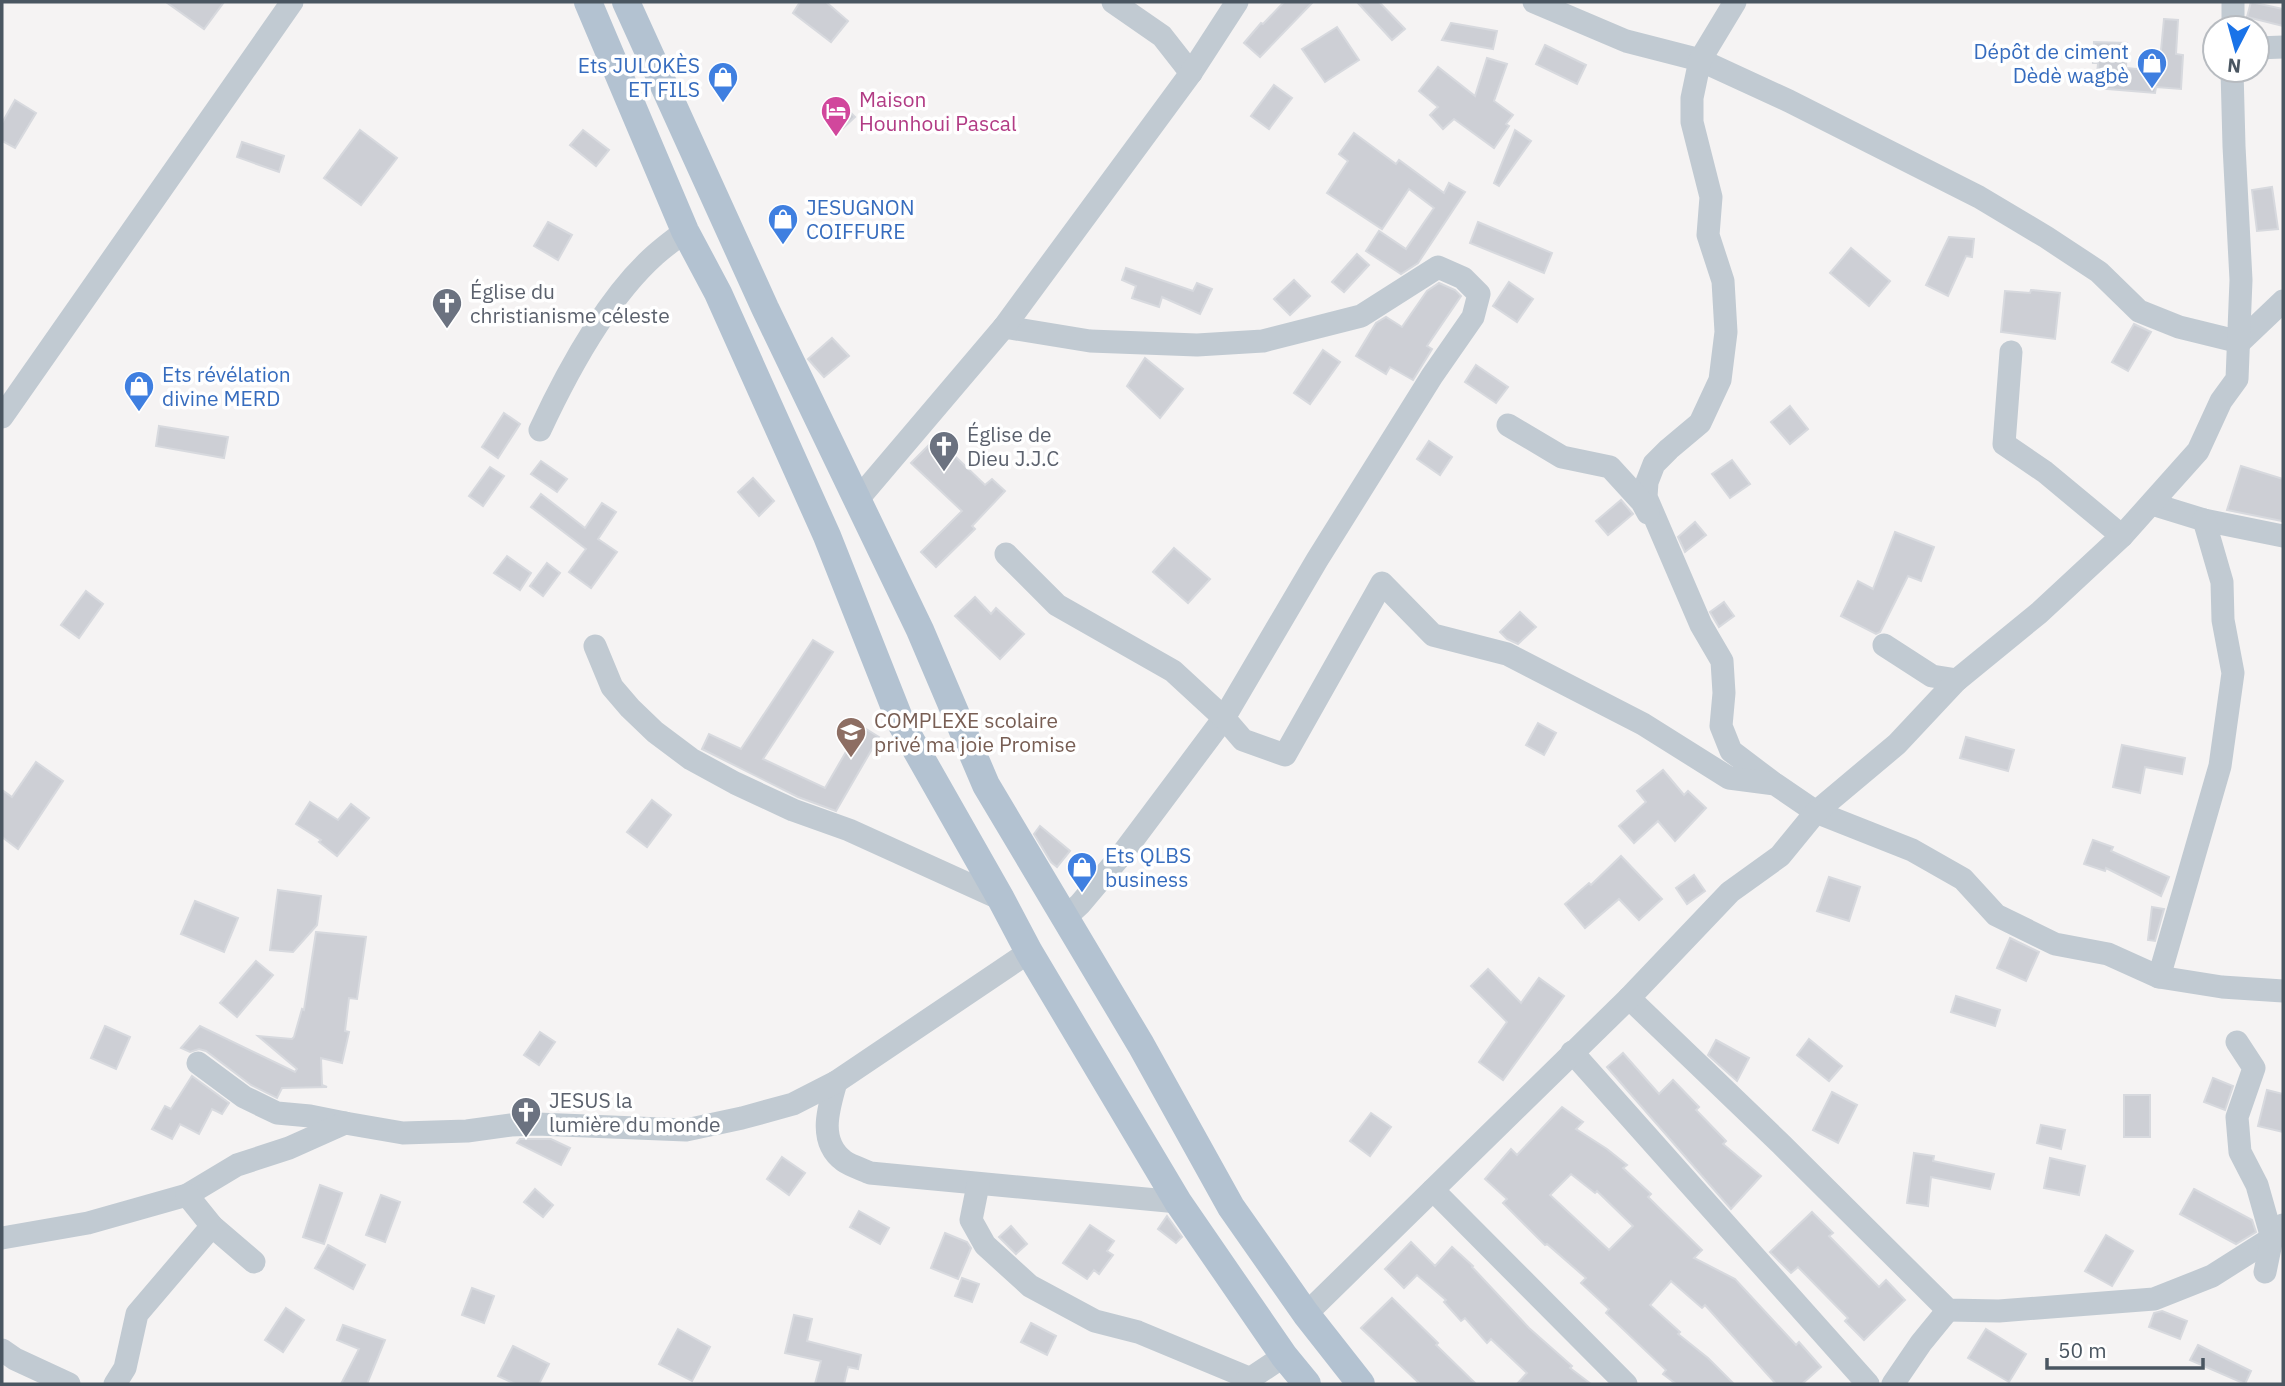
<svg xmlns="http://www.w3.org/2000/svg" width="2285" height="1386" font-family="'IBM Plex Sans',sans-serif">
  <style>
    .building { fill: #cdcfd5; stroke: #d7d9de; stroke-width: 2; fill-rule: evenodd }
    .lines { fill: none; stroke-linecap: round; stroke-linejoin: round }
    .minor { stroke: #c1cad2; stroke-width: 23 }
    .major { stroke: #b3c2d1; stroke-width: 28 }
    .labels { text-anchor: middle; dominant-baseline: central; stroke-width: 7; stroke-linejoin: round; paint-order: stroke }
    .shop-label { font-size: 21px; fill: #366cbe; stroke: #fff; text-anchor: start }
    .hotel-label { font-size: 21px; fill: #b23c85; stroke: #fff; text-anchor: start }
    .worship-label { font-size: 21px; fill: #5b616d; stroke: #fff; text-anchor: start }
    .education-label { font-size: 21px; fill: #785e54; stroke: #fff; text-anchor: start }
  </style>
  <rect width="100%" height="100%" fill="#f5f3f3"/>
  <!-- building -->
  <g class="building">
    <path d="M 166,2 L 224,2 L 204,29 Z"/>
    <path d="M 800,2 L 826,2 L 848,21 L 831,42 L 793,13 Z"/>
    <path d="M 1284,2 L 1313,2 L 1260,57 L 1244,43 L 1261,23 L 1263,24 Z"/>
    <path d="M 1357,2 L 1379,2 L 1405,29 L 1392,40 Z"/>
    <path d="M 2251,2 L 2283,9 L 2283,26 L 2247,17 Z"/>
    <path d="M 2164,19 L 2178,20 L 2176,54 L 2183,55 L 2181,89 L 2156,87 L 2155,93 L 2096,88 L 2098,63 L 2093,63 L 2094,42 L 2127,43 L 2126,68 L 2159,71 Z"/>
    <path d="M 1451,23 L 1497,31 L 1493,49 L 1442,40 Z"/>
    <path d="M 1337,27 L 1359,60 L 1325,82 L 1302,49 Z"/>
    <path d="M 1545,45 L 1586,65 L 1577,84 L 1536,64 Z"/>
    <path d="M 1487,58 L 1507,64 L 1494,101 L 1513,115 L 1506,124 L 1509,126 L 1494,148 L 1454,119 L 1443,129 L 1430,115 L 1438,107 L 1419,91 L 1438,67 L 1475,96 Z"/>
    <path d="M 1274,85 L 1292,98 L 1269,129 L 1251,116 Z"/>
    <path d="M 15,100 L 36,113 L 15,148 L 2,141 L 2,123 Z"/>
    <path d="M 839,101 L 855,117 L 843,128 L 827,112 Z"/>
    <path d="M 360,130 L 397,158 L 361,205 L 324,178 Z"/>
    <path d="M 583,130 L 609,150 L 596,166 L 570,145 Z"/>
    <path d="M 1515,130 L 1531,141 L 1499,186 L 1494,183 Z"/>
    <path d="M 1354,133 L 1396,164 L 1399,160 L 1444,193 L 1449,183 L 1465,192 L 1418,263 L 1401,274 L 1366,251 L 1379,231 L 1406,249 L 1434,208 L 1409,189 L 1382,229 L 1327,193 L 1348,161 L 1339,154 Z"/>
    <path d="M 242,142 L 284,156 L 279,172 L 237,157 Z"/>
    <path d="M 2272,187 L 2278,229 L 2257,231 L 2252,190 Z"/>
    <path d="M 548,222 L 572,235 L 558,260 L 534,246 Z"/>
    <path d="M 1478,222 L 1552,253 L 1544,273 L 1470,243 Z"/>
    <path d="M 1949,237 L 1974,239 L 1972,257 L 1966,256 L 1948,296 L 1926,285 Z"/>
    <path d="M 1851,248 L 1890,281 L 1869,306 L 1830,273 Z"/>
    <path d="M 1357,254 L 1369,265 L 1344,292 L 1332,282 Z"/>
    <path d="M 1126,268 L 1193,291 L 1197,283 L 1212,289 L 1200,314 L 1162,297 L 1159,307 L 1132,298 L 1136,286 L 1122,280 Z"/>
    <path d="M 1294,280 L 1310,296 L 1290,315 L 1274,299 Z"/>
    <path d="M 1509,282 L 1533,299 L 1517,322 L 1493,306 Z"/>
    <path d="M 1439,283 L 1455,290 L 1461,296 L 1427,346 L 1432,349 L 1413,380 L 1390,367 L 1386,374 L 1356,356 L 1376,323 L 1386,317 L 1402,327 L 1427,291 Z"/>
    <path d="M 2031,290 L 2060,293 L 2055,339 L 2001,332 L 2005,291 L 2030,293 Z"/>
    <path d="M 2134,324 L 2151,332 L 2128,371 L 2112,362 Z"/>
    <path d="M 832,338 L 849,356 L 824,377 L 808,359 Z"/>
    <path d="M 1323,350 L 1340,362 L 1310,404 L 1294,393 Z"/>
    <path d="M 1145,358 L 1183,389 L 1160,418 L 1127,386 Z"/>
    <path d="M 1476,365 L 1508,387 L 1496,403 L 1465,382 Z"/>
    <path d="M 1790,406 L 1808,429 L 1790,444 L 1771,422 Z"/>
    <path d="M 504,413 L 520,424 L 498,458 L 482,447 Z"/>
    <path d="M 159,426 L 228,437 L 224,458 L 156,446 Z"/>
    <path d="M 936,438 L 985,485 L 992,479 L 1005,491 L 972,526 L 975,529 L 936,567 L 921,552 L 962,511 L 911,463 Z"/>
    <path d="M 1429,441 L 1452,457 L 1440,475 L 1417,459 Z"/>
    <path d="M 1732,460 L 1750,484 L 1730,498 L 1712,474 Z"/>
    <path d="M 541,461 L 567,479 L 557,492 L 531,474 Z"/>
    <path d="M 2241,466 L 2283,479 L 2282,521 L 2227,510 Z"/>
    <path d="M 490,467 L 504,476 L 483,506 L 469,496 Z"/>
    <path d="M 753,478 L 774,501 L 759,516 L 738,492 Z"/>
    <path d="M 541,494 L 585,528 L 602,503 L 616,512 L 598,539 L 617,552 L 591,588 L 569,572 L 586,549 L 531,507 Z"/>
    <path d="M 1621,500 L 1633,514 L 1608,535 L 1596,521 Z"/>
    <path d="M 1695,522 L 1706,535 L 1685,552 L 1678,537 Z"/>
    <path d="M 1895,532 L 1934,547 L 1921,581 L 1908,576 L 1880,632 L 1876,634 L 1841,616 L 1858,581 L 1873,589 Z"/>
    <path d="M 1174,548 L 1210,579 L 1188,603 L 1153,572 Z"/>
    <path d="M 507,556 L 531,573 L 520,590 L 494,573 Z"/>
    <path d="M 547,563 L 560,573 L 543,596 L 530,586 Z"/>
    <path d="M 86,591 L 103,604 L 79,638 L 61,625 Z"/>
    <path d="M 975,597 L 991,614 L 996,608 L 1024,634 L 1000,659 L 955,616 Z"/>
    <path d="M 1724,602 L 1734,616 L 1719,627 L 1710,612 Z"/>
    <path d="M 1520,612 L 1536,627 L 1518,644 L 1507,639 L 1500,632 Z"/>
    <path d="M 813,640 L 833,652 L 763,759 L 825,788 L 861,726 L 879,737 L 836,811 L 798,797 L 702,749 L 709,734 L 741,749 Z"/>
    <path d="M 1538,723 L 1556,733 L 1544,755 L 1526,745 Z"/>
    <path d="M 1966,737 L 2014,750 L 2008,771 L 1960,758 Z"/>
    <path d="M 2122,745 L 2185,758 L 2182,774 L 2145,767 L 2140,793 L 2113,787 Z"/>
    <path d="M 36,762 L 63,781 L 18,849 L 2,837 L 2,790 L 12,797 Z"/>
    <path d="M 1663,770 L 1684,795 L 1688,791 L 1706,808 L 1675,841 L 1658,821 L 1634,843 L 1619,826 L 1646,802 L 1637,791 Z"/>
    <path d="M 652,800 L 671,815 L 647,847 L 627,832 Z"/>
    <path d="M 310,802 L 338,820 L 351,804 L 369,818 L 337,856 L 319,842 L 321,840 L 296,824 Z"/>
    <path d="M 1040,826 L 1070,851 L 1057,867 L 1051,862 L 1034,834 Z"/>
    <path d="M 2093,840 L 2113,847 L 2111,851 L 2169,877 L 2161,896 L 2106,868 L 2105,871 L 2084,864 Z"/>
    <path d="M 1621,856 L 1662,899 L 1639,920 L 1619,899 L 1585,928 L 1565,904 L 1589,883 L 1591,885 Z"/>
    <path d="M 1694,875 L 1705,891 L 1687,904 L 1676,888 Z"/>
    <path d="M 1829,877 L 1860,887 L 1849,921 L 1817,911 Z"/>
    <path d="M 278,890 L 321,896 L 317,925 L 293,952 L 270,950 Z"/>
    <path d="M 195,901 L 238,918 L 224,952 L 181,934 Z"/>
    <path d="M 2152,907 L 2164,909 L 2155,941 L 2148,940 Z"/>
    <path d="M 316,932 L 366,937 L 357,999 L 349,998 L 345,1031 L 349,1032 L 342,1063 L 321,1058 L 322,1085 L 327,1087 L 282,1088 L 277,1098 L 251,1085 L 206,1051 L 199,1049 L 190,1052 L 181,1048 L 200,1026 L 295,1072 L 297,1069 L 258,1036 L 292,1039 L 294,1037 L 302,1009 L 304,1010 Z"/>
    <path d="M 2010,938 L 2039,952 L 2026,981 L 1997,968 Z"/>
    <path d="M 256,961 L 273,975 L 237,1017 L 220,1003 Z"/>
    <path d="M 1488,969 L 1521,1003 L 1539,978 L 1564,996 L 1503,1080 L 1479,1062 L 1507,1022 L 1471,986 Z"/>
    <path d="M 1956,996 L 2000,1010 L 1995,1026 L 1951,1012 Z"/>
    <path d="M 105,1026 L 130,1037 L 116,1069 L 91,1058 Z"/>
    <path d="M 540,1032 L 555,1042 L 539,1065 L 524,1055 Z"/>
    <path d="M 1809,1039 L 1842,1066 L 1829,1081 L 1797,1055 Z"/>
    <path d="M 1716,1040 L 1749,1058 L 1737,1081 L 1708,1055 Z"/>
    <path d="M 1623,1053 L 1659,1094 L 1673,1080 L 1699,1107 L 1696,1110 L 1726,1141 L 1723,1144 L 1761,1176 L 1731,1209 L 1607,1067 Z"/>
    <path d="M 192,1076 L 229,1103 L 222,1114 L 212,1109 L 199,1134 L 180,1124 L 172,1139 L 152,1129 L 165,1106 L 171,1109 Z"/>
    <path d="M 2213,1078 L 2233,1086 L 2225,1110 L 2204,1102 Z"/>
    <path d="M 2267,1090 L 2283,1094 L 2283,1132 L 2258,1126 Z"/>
    <path d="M 1832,1092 L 1857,1105 L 1838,1143 L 1813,1130 Z"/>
    <rect x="2124" y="1095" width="26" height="42"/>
    <path d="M 1562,1107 L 1583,1122 L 1576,1129 L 1607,1149 L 1627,1165 L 1623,1168 L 1651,1194 L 1648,1197 L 1702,1250 L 1694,1258 L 1735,1279 L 1796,1345 L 1799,1342 L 1821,1367 L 1802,1384 L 1776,1384 L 1705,1305 L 1702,1308 L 1671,1281 L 1650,1305 L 1680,1332 L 1678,1334 L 1708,1358 L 1734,1384 L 1676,1384 L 1663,1374 L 1666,1370 L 1606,1313 L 1609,1309 L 1581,1283 L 1586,1278 L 1547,1244 L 1545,1245 L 1503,1203 L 1507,1199 L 1485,1179 L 1511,1149 L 1517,1155 ZM 1571,1174 L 1595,1193 L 1597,1191 L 1633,1226 L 1609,1250 L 1550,1195 Z"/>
    <path d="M 1371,1113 L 1391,1127 L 1370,1156 L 1350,1141 Z"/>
    <path d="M 2041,1125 L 2065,1130 L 2061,1149 L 2037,1143 Z"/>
    <path d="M 520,1139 L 551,1139 L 570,1148 L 561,1165 L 517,1143 Z"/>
    <path d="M 1914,1153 L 1934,1156 L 1933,1161 L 1994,1174 L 1990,1189 L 1931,1177 L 1928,1206 L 1907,1203 Z"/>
    <path d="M 782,1157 L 805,1173 L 789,1195 L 767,1179 Z"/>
    <path d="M 2050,1158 L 2085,1166 L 2079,1195 L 2044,1188 Z"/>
    <path d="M 320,1185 L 342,1193 L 324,1244 L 303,1237 Z"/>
    <path d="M 535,1189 L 553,1205 L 543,1217 L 524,1202 Z"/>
    <path d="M 2194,1189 L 2252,1220 L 2256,1232 L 2236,1244 L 2180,1214 Z"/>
    <path d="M 381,1195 L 400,1202 L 385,1242 L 366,1235 Z"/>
    <path d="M 859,1211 L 889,1228 L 880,1244 L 850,1227 Z"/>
    <path d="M 1812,1212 L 1833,1233 L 1829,1236 L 1879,1287 L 1886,1280 L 1905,1300 L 1864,1340 L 1845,1321 L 1848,1318 L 1798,1267 L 1791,1273 L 1770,1252 Z"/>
    <path d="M 1167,1216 L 1182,1237 L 1176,1243 L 1158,1229 Z"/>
    <path d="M 1090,1225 L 1114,1241 L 1107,1251 L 1113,1255 L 1099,1274 L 1094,1270 L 1087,1279 L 1063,1263 Z"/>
    <path d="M 1011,1226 L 1027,1244 L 1016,1254 L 999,1237 Z"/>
    <path d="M 945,1233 L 967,1242 L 971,1248 L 958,1279 L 931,1268 Z"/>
    <path d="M 2106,1235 L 2133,1251 L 2112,1286 L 2085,1271 Z"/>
    <path d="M 1411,1242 L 1435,1266 L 1452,1247 L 1473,1266 L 1472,1267 L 1529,1328 L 1572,1366 L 1570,1368 L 1591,1384 L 1517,1384 L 1527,1373 L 1491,1339 L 1487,1343 L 1465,1318 L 1461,1321 L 1444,1302 L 1446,1300 L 1417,1275 L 1404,1288 L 1385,1269 Z"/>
    <path d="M 328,1245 L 365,1265 L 353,1289 L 315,1268 Z"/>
    <path d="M 962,1278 L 979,1284 L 972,1302 L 955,1296 Z"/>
    <path d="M 472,1288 L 494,1296 L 484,1323 L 462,1315 Z"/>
    <path d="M 1392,1298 L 1438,1343 L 1436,1345 L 1476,1384 L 1420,1384 L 1361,1328 Z"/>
    <path d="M 286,1308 L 304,1320 L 283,1352 L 265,1340 Z"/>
    <path d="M 2162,1311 L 2187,1321 L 2180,1339 L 2149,1327 L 2154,1313 Z"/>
    <path d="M 794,1315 L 812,1319 L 807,1341 L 861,1355 L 858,1369 L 848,1367 L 844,1384 L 815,1384 L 821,1361 L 785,1353 Z"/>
    <path d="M 1031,1323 L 1056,1336 L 1047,1355 L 1021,1342 Z"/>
    <path d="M 343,1325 L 385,1340 L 367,1384 L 341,1384 L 359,1349 L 337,1340 Z"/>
    <path d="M 678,1329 L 710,1347 L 692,1381 L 659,1364 Z"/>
    <path d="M 1986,1329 L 2026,1354 L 2009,1382 L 1968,1358 Z"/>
    <path d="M 2198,1345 L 2251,1371 L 2245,1384 L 2190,1360 Z"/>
    <path d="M 513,1346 L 549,1364 L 539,1384 L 515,1384 L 498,1376 Z"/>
  </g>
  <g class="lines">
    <!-- minor -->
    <g class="minor">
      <path d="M 1113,2 L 1162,36 L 1191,73"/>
      <path d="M 1534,2 L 1626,41 L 1700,60 L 1789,101 L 1979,197 L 2046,237 L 2099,272 L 2139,311 L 2179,327 L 2240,342 L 2283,301"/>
      <path d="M 1735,2 L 1700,60 L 1692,98 L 1692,122 L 1711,197 L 1708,235 L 1723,281 L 1726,332 L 1720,380 L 1700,423 L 1669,449 L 1654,464 L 1647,482 L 1646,497 L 1701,625 L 1722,661 L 1724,693 L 1721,726 L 1731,751 L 1772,782"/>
      <path d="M 2233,28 L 2233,2"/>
      <path d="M 2257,48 L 2283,47"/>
      <path d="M 1004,327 L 1090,341 L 1197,345 L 1263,341 L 1361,316 L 1438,267 L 1463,278 L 1479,294 L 1473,317 L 1432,376 L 1317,560 L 1224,718 L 1123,853 L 1080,904 L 1066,917"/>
      <path d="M 2011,352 L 2004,444 L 2045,472 L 2122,536"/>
      <path d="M 2,417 L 292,2"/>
      <path d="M 1508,425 L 1562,457 L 1610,467 L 1642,502 L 1648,513"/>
      <path d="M 540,430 C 567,372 607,298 655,255 C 665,246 675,239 685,231"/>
      <path d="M 858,499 L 1004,327 L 1191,73 L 1237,2"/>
      <path d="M 2152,504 L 2204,520 L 2283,536"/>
      <path d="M 1006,554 L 1057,605 L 1173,671 L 1224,718 L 1243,740 L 1285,755 L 1382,583 L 1433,635 L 1507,654 L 1643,724 L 1729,778 L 1775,784 L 1816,812 L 1912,850 L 1963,879 L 1996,915 L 2055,944 L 2108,954 L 2159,977 L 2222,987 L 2283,991"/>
      <path d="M 1884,645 L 1932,676 L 1957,680"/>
      <path d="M 595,646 L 612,687 L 630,708 L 655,732 L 691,759 L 735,783 L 793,810 L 849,830 L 1001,899"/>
      <path d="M 2159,977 L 2220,766 L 2233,673 L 2223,620 L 2222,582 L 2204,520"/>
      <path d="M 1629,998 L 1781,1144 L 1948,1310 L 1999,1311 L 2154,1299 L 2212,1276 L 2272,1238 L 2283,1225"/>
      <path d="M 2237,1042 L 2254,1068 L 2237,1117 L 2240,1152 L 2257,1185 L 2272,1238 L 2265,1272"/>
      <path d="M 1572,1052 L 1868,1384"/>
      <path d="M 198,1063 L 244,1097 L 277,1113 L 310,1116 L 345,1123"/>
      <path d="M 836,1082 C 829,1107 817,1141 844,1161 C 851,1166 862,1169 870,1173 L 1178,1202"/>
      <path d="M 978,1185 L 971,1220 L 985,1245 L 1030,1286 L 1095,1321 L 1138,1332 L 1249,1378"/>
      <path d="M 1433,1190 L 1626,1384"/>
      <path d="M 212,1226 L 254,1262"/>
      <path d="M 2,1238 L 88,1223 L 187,1195 L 237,1165 L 289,1148 L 345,1123 L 403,1133 L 467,1131 L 511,1125 L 537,1124 L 686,1130 L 742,1118 L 793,1104 L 836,1082 L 1029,952"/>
      <path d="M 1306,1314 L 1629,998 L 1730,892 L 1780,856 L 1816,812 L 1897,744 L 1957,680 L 2039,613 L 2122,536 L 2198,451 L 2221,401 L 2237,379 L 2241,280 L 2234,146 L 2232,70"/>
      <path d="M 2,1350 L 15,1359 L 69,1384"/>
      <path d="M 115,1384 L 125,1368 L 137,1314 L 212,1226 L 187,1195"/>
      <path d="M 1242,1384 L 1284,1356"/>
      <path d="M 1893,1384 L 1921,1343 L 1948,1310"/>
    </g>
    <!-- major -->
    <g class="major">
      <path d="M 588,2 L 685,231 L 718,293 L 827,536 L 901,723 L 1001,899 L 1029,952 L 1178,1202 L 1284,1356 L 1307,1384"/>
      <path d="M 626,2 L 765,308 L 920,630 L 986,785 L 1141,1045 L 1231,1207 L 1306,1314 L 1361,1384"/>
    </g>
  </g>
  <!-- icons -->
  <defs>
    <g id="shop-pin" transform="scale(1.575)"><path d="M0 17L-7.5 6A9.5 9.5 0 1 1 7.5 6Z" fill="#3f7fe0" stroke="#fff"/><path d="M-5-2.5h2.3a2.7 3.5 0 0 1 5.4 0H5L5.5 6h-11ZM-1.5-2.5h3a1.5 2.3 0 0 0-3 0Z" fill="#fff"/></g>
    <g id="hotel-pin" transform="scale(1.575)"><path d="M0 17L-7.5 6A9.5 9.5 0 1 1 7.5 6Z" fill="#d1479c" stroke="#fff"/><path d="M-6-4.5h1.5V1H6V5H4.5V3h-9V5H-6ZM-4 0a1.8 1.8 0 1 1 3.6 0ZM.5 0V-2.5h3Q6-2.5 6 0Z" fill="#fff"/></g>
    <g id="church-pin" transform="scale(1.575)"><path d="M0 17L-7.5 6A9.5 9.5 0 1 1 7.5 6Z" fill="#6b7280" stroke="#fff"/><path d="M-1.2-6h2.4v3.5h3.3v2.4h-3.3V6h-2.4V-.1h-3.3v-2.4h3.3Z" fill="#fff"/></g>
    <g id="school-pin" transform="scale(1.575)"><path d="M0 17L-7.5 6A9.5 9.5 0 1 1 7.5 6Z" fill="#8d6e63" stroke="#fff"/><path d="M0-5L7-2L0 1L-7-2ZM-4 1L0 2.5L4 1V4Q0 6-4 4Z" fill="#fff"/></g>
  </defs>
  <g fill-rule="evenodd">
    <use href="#shop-pin" x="2152" y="63"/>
    <use href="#shop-pin" x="723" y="77"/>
    <use href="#hotel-pin" x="836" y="111"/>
    <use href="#shop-pin" x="783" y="219"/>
    <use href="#church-pin" x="447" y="303"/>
    <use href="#shop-pin" x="139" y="386"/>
    <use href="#church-pin" x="944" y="446"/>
    <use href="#school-pin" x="851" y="732"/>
    <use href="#shop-pin" x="1082" y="867"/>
    <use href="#church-pin" x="526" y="1112"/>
  </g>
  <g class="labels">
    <!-- shop labels -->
    <g class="shop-label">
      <text x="2129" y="51" text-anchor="end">Dépôt de ciment<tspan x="2129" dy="24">Dèdè wagbè</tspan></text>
      <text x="700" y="65" text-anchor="end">Ets JULOKÈS<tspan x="700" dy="24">ET FILS</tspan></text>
      <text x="806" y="207">JESUGNON<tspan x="806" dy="24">COIFFURE</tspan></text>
      <text x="162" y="374">Ets révélation<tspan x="162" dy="24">divine MERD</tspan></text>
      <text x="1105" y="855">Ets QLBS<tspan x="1105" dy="24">business</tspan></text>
    </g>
    <!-- hotel labels -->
    <g class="hotel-label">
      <text x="859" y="99">Maison<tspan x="859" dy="24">Hounhoui Pascal</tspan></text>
    </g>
    <!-- worship labels -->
    <g class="worship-label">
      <text x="470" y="291">Église du<tspan x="470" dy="24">christianisme céleste</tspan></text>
      <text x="967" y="434">Église de<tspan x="967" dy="24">Dieu J.J.C</tspan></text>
      <text x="549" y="1100">JESUS la<tspan x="549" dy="24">lumière du monde</tspan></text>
    </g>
    <!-- education labels -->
    <g class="education-label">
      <text x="874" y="720">COMPLEXE scolaire<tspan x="874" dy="24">privé ma joie Promise</tspan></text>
    </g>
  </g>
  <!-- border -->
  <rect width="2285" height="1386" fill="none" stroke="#4a5661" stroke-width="7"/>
  <!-- north arrow -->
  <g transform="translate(2236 49) rotate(186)"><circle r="33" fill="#ffffff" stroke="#b7bbc0" stroke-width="2"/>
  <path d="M0-5L12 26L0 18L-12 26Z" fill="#1a73e8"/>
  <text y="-10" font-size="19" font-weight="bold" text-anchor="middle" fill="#4a5661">N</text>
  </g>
  <!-- scale -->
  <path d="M2047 1358v10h156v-10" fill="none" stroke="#4a5661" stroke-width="3.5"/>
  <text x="2058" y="1358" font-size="21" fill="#4a5661" stroke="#ffffff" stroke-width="5" paint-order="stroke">50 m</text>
</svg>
